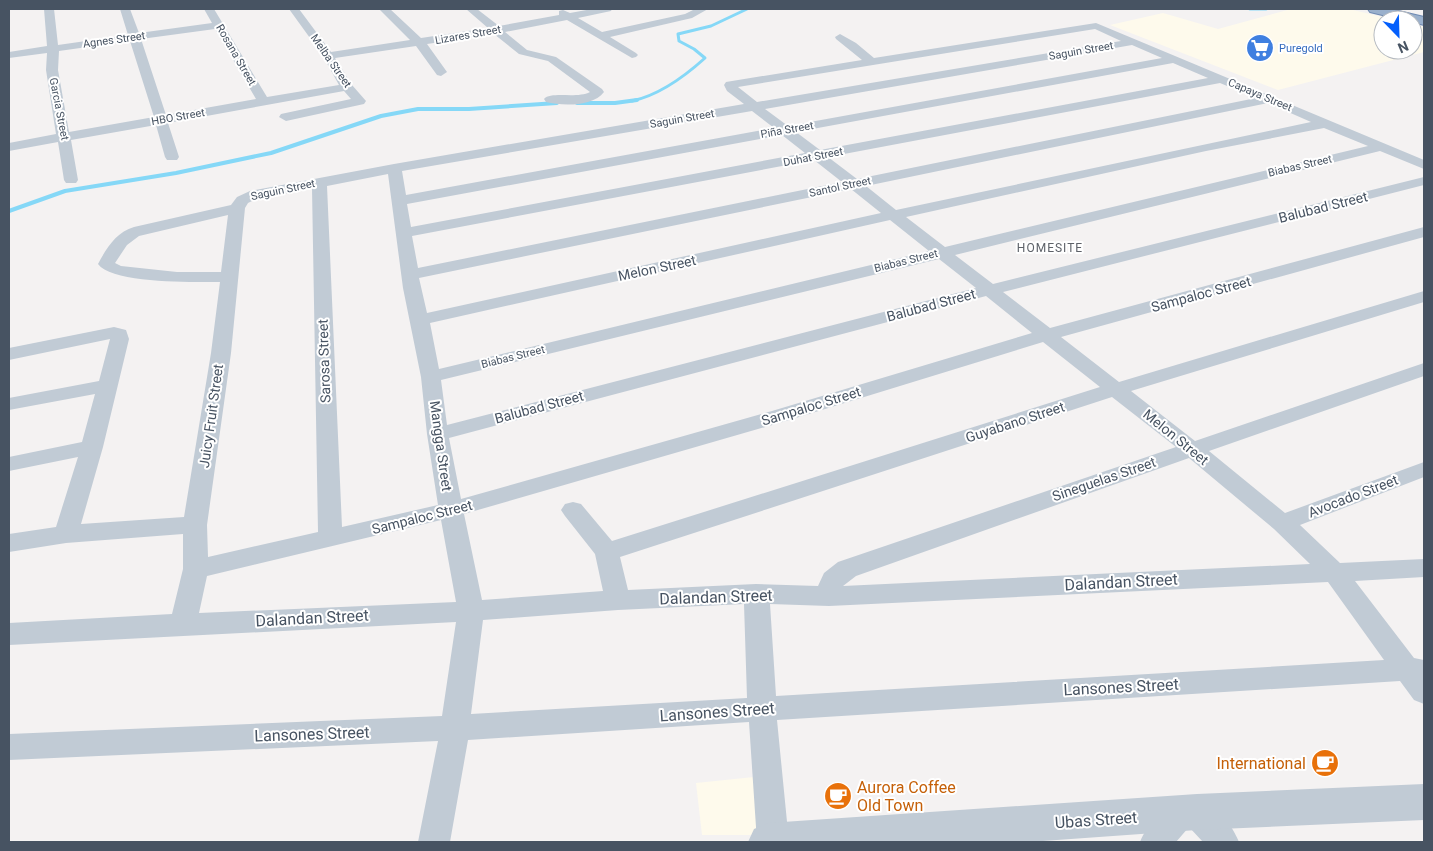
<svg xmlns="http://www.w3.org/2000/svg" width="1433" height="851" font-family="Roboto,sans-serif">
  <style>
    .commercial { fill: #fefaec }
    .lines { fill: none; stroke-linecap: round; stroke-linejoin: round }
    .stream-far1 { stroke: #85d8f7; stroke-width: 3 }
    .stream { stroke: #85d8f7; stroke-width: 4 }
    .trunk-casing { stroke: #6f8ab2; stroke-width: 2 }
    .minor { fill: #c1cbd5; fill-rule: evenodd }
    .tertiary { fill: #c1cbd5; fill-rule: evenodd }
    .trunk { fill: #9ab0cc; fill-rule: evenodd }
    .labels { text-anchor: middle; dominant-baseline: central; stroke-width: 4; stroke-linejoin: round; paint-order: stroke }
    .far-street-label { font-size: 11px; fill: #475362; stroke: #fff }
    .far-shop-label { font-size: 11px; fill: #366cbe; stroke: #fff; text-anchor: start }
    .far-neighbourhood-label { font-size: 12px; letter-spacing: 1px; fill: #5d6168; stroke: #fff }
    .street-label { font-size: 14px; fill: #475362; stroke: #fff }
    .near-street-label { font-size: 16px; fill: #475362; stroke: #fff }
    .near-food-label { font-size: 16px; fill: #c56008; stroke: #fff; text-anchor: end }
  </style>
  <rect width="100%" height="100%" fill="#f4f2f2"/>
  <!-- commercial -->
  <g class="commercial">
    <path d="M 1291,9 L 1349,9 L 1395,20 L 1383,20 L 1383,50 L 1413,50 L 1413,24 L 1424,27 L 1424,52 L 1278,90 L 1110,25 L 1163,13 L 1218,29 Z"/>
    <path d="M 754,777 L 758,835 L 702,835 L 696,783 Z"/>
  </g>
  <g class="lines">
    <!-- stream-far1 -->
    <g class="stream-far1">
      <path d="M 1250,9 L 1266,9"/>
      <path d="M 632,101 C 660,95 684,77 705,58 L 694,49 L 679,41 L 678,34 L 711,26 L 747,9"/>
    </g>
    <!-- stream -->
    <g class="stream">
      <path d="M 577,103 L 615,103 L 637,100"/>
      <path d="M 9,211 L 65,191 L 176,173 L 271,153 L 381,116 L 418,109 L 469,109 L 557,103"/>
    </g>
    <!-- trunk casing -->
    <g class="trunk-casing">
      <path id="trunk" d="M 1368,9 L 1390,9 L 1424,17 L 1424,25 L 1413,22 L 1413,20 L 1403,20 L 1370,12 Z"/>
    </g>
    <!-- minor -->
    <g class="minor">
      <path d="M 44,9 L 54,9 L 58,45 L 128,35 L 120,9 L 130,9 L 139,33 L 212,23 L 204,9 L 214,9 L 267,97 L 339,85 L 323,56 L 289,9 L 299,9 L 331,52 L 410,40 L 379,9 L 390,9 L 421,38 L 488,28 L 466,9 L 477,9 L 499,26 L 559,15 L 559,11 L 563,10 L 570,13 L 592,9 L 612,9 L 611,11 L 578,18 L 602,32 L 685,14 L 695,9 L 708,9 L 692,18 L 610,37 L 636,53 L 638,55 L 636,57 L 632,58 L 567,20 L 505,32 L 527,50 L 556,57 L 602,89 L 604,92 C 593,107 562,106 546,102 L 544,99 C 551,91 577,99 590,92 L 548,61 L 519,54 L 494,34 L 427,44 L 447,72 L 441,76 L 437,75 L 416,46 L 335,58 L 352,85 L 366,101 L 364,104 L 286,121 L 279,117 L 281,114 L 351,99 L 344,91 L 168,123 L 179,157 L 177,160 L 167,160 L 165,157 L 156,125 L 71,140 L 78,180 L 76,183 L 66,183 L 64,180 L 58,142 L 9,151 L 9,143 L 56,134 L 46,70 L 47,53 L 9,58 L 9,52 L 47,46 ZM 215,29 L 256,99 L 166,115 L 141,39 ZM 130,41 L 154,117 L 69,132 L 58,70 L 59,51 Z"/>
      <path d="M 1096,23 L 1424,160 L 1424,169 L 1380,151 L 955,255 L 993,284 L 1424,177 L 1424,185 L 1003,292 L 1050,328 L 1424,227 L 1424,237 L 1061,337 L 1119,382 L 1424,291 L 1424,302 L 1131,391 L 1195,441 L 1424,363 L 1424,376 L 1209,451 L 1285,513 L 1424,462 L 1424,477 L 1300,525 L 1340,563 L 1424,559 L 1424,577 L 1355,581 L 1414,658 L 1424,660 L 1424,704 L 1414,700 L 1400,681 L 777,720 L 789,842 L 757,842 L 749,722 L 468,740 L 450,842 L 418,842 L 438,741 L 9,760 L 9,734 L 442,716 L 456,622 L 9,645 L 9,623 L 172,614 L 183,569 L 183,534 L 66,543 L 9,552 L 9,534 L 56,527 L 78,457 L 9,471 L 9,457 L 82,442 L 95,394 L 9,410 L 9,398 L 99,381 L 110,339 L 9,360 L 9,348 L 114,327 L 126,330 L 129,339 L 103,447 L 81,524 L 184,517 L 211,353 L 220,282 C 195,282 112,284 98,264 C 106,249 116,232 134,227 L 231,205 L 237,197 L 250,191 L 394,164 L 744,104 L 727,91 L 724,85 L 726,82 L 862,60 L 836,39 L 835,37 L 840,34 L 856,43 L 874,58 ZM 1095,29 L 1121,41 L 757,102 L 738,87 ZM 1132,45 L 1162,58 L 788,126 L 765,109 ZM 1173,63 L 1208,78 L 820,150 L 796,132 ZM 1220,83 L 1256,98 L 857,179 L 828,157 ZM 1268,103 L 1311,122 L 896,210 L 866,186 ZM 752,111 L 774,128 L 406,195 L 402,171 ZM 1324,128 L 1368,146 L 945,247 L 906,217 L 1206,151 ZM 782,135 L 805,153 L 411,227 L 407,204 ZM 814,160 L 842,182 L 418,268 L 412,236 ZM 388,174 L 403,288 L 421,377 L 427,434 L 438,505 L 342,527 L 327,186 ZM 312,188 L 318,532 L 208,557 L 207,525 L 231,353 L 245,208 L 248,203 L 254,200 ZM 851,189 L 881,213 L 427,313 L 419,278 ZM 228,215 L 221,272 L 177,272 L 121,266 L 115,263 L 127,245 L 139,236 ZM 890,220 L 929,251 L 439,369 L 430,323 ZM 939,259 L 976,288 L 447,425 L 441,380 ZM 986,296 L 1032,333 L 772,411 L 461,499 L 449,438 ZM 1043,342 L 1100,387 L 612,541 L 581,504 L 573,502 L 565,504 L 561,510 L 565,516 L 595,554 L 603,591 L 482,600 L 464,514 L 786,421 ZM 1112,397 L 1176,447 L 838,562 L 824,573 L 818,586 L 756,584 L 628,590 L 620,557 ZM 1189,458 L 1274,529 L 1310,564 L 843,586 L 856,576 ZM 441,520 L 456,602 L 199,613 L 207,576 ZM 1328,582 L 1384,660 L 776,696 L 770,604 L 829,606 ZM 744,604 L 747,698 L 471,714 L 483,620 L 618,610 Z"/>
      <path d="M 1197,797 C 1215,804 1232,824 1239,842 L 1203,842 L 1189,827 L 1176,842 L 1140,842 C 1147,825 1163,806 1180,799 L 1186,802 Z"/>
    </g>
    <!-- tertiary -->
    <path class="tertiary" d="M 1424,784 L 1424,820 L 1197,830 L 1029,842 L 748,842 L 754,829 L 768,823 L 1197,794 Z"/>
    <!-- trunk -->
    <use href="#trunk" class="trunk"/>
  </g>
  <!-- icons -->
  <defs>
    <g id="supermarket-disc" transform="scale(1.4375)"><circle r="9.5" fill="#3f7fe0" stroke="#fff"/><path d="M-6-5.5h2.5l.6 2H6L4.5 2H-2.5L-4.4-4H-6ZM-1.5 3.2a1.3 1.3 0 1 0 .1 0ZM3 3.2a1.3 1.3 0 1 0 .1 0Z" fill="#fff"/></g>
    <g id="cafe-disc" transform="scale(1.4375)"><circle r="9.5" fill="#e8710a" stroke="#fff"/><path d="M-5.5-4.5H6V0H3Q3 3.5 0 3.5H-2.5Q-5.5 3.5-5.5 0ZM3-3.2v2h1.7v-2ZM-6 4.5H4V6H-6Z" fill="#fff"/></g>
  </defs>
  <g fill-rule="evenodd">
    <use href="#supermarket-disc" x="1260" y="48"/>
    <use href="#cafe-disc" x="1325" y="763"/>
    <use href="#cafe-disc" x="838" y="796"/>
  </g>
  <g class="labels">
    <!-- far-street labels -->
    <g class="far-street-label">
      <text transform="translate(468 35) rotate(-10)">Lizares Street</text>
      <text transform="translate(114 40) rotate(-8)">Agnes Street</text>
      <text transform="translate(1081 51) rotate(-10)">Saguin Street</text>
      <text transform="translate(236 55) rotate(60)">Rosana Street</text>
      <text transform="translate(331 61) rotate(55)">Melba Street</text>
      <text transform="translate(1260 95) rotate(23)">Capaya Street</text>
      <text transform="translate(59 109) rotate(79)">Garcia Street</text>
      <text transform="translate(178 117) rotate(-10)">HBO Street</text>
      <text transform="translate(682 119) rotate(-10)">Saguin Street</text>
      <text transform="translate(787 130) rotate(-10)">Piña Street</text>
      <text transform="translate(813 157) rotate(-11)">Duhat Street</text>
      <text transform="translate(1300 166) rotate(-13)">Biabas Street</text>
      <text transform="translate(840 187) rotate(-12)">Santol Street</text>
      <text transform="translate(283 190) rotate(-12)">Saguin Street</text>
      <text transform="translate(906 261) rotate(-14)">Biabas Street</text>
      <text transform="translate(513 357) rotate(-14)">Biabas Street</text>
    </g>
    <!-- far-shop labels -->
    <g class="far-shop-label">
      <text x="1279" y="48">Puregold</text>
    </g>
    <!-- far-neighbourhood labels -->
    <g class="far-neighbourhood-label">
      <text x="1050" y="248">HOMESITE</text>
    </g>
    <!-- street labels -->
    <g class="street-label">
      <text transform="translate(1323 207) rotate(-14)">Balubad Street</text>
      <text transform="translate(657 268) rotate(-12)">Melon Street</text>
      <text transform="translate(1201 294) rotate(-15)">Sampaloc Street</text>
      <text transform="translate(931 305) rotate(-15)">Balubad Street</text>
      <text transform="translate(324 361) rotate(-92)">Sarosa Street</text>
      <text transform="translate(811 406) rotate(-17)">Sampaloc Street</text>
      <text transform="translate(539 407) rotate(-15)">Balubad Street</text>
      <text transform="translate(211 416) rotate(-82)">Juicy Fruit Street</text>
      <text transform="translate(1015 422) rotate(-18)">Guyabano Street</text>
      <text transform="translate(1176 437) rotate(39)">Melon Street</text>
      <text transform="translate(441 446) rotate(82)">Mangga Street</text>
      <text transform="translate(1104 479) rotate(-19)">Sineguelas Street</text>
      <text transform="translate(1353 496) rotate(-21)">Avocado Street</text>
      <text transform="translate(422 517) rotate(-14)">Sampaloc Street</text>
    </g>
    <!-- near-street labels -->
    <g class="near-street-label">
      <text transform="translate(1121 582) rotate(-3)">Dalandan Street</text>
      <text transform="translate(716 597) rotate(-2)">Dalandan Street</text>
      <text transform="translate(312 618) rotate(-3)">Dalandan Street</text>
      <text transform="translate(1121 687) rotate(-3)">Lansones Street</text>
      <text transform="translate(717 712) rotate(-4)">Lansones Street</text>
      <text transform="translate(312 734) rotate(-2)">Lansones Street</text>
      <text transform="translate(1096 820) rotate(-4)">Ubas Street</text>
    </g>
    <!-- near-food labels -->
    <g class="near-food-label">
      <text x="1306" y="763">International</text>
      <text x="857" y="787" text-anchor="start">Aurora Coffee<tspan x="857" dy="18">Old Town</tspan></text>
    </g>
  </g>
  <!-- border -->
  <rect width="1433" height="851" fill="none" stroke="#475362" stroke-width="20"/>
  <!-- north arrow -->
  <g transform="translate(1398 35) rotate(157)"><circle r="24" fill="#ffffff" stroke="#b5bac0"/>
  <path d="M0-4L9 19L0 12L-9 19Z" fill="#045ffc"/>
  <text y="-8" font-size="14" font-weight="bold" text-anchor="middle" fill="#475362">N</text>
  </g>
</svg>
